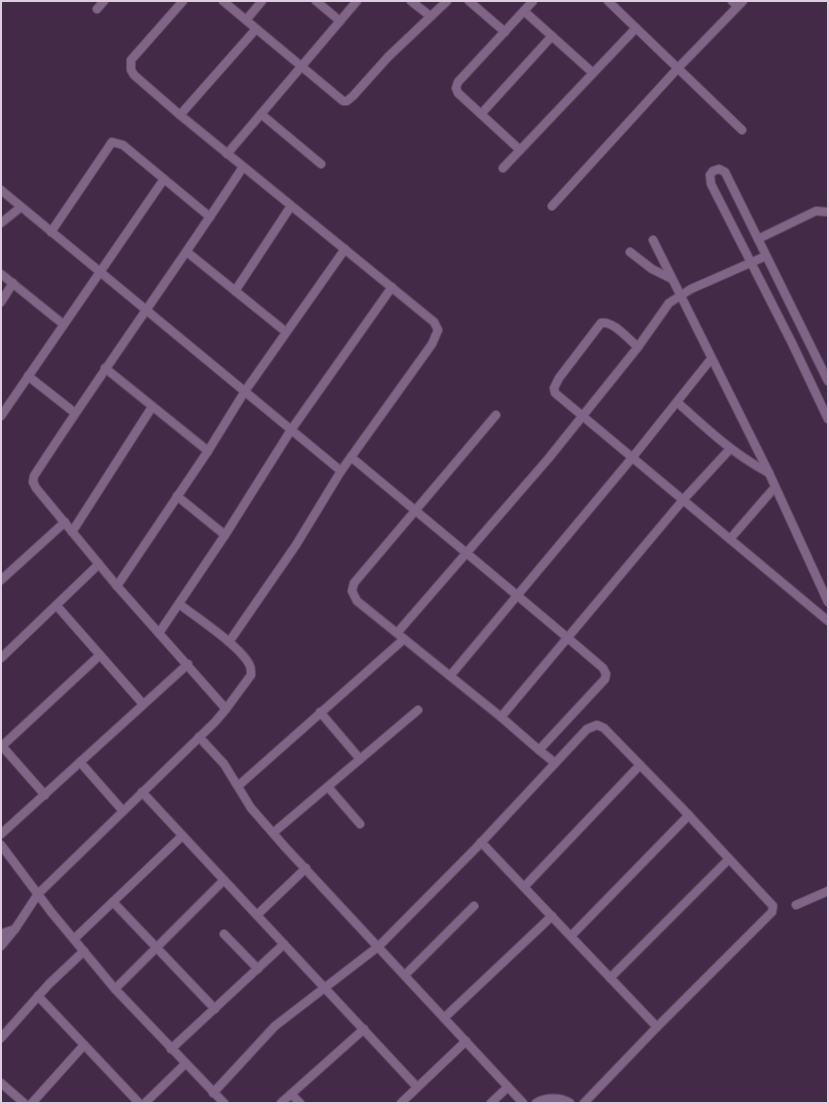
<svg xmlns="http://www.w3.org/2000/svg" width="829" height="1104" font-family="Barlow,sans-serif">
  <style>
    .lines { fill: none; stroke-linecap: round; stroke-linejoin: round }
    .minor-casing { stroke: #5f4a62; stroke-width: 10 }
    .minor { stroke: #806586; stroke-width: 8 }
  </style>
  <rect width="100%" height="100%" fill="#432b48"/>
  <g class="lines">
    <!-- minor casing -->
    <g class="minor-casing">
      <g id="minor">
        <path d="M 183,1 L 131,60 L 131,70 L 134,75 L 180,115 L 434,322 L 438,330 L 432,344 L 341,471 L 296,545 L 229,642"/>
        <path d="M 223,1 L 343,101 L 347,101 L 353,96 L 388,57 L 447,1"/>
        <path d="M 316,1 L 340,21"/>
        <path d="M 411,1 L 430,16"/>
        <path d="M 469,1 L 505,32"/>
        <path d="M 608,1 L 742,130"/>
        <path d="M 732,1 L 737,6"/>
        <path d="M 97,9 L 104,1"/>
        <path d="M 524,11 L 593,73"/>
        <path d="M 246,20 L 262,1"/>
        <path d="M 261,114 L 321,164"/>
        <path d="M 481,114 L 552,36"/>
        <path d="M 180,115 L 256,29"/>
        <path d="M 520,150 L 458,93 L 456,88 L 458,82 L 533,1"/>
        <path d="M 227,154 L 357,1"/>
        <path d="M 503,168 L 636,28"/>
        <path d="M 1,190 L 341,471"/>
        <path d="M 552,206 L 678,68 L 743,1"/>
        <path d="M 1,223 L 21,207"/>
        <path d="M 51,232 L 112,142 L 123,145 L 210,217"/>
        <path d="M 758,239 L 816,211 L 828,212"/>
        <path d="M 653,240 L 769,473 L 828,602"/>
        <path d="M 187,252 L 286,332"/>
        <path d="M 630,252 L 652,269 L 672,279"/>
        <path d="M 1,274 L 63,324"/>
        <path d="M 235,291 L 291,206"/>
        <path d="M 1,302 L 13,283"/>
        <path d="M 638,347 C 628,339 614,321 601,323 L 559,378 L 554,388 L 555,393 L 828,621"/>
        <path d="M 105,368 L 208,451"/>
        <path d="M 28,376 L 75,413"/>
        <path d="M 828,381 L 725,172 L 719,169 L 713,171 L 710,175 L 711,184 L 792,343 L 828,419"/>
        <path d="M 677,402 C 707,429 733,454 769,473"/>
        <path d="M 1,416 L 164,179"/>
        <path d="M 351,457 C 435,527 520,597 603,668 L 606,674 L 605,679 L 539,750 L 501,717 L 357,601 L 352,591 L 354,583 L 496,415"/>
        <path d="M 177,496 L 225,535"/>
        <path d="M 72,532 L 152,407"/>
        <path d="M 730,539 L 775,487"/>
        <path d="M 1,580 L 65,522"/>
        <path d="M 117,586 L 208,451 L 245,391 L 345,249"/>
        <path d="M 179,604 C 196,617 242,647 250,666 C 251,668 251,672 251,675 L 226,709"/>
        <path d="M 57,606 L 143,704"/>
        <path d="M 159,633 L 225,535 L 291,430 L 392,287"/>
        <path d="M 397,633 L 548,459 L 638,347 L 669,303 L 691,289 L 766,256"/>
        <path d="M 1,658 L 99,564"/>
        <path d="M 450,676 L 632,458 L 711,359"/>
        <path d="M 320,712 L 360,759"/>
        <path d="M 501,717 L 683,500 L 730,449"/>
        <path d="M 199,737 L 224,764 L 251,808 L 285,847 L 523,1103"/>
        <path d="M 1,745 L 45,795"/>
        <path d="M 2,746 L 100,655"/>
        <path d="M 539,750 L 555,763"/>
        <path d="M 80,762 L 123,811"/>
        <path d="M 238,786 L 404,639"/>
        <path d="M 328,787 L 360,824"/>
        <path d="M 142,792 L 417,1087"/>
        <path d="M 273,833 L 418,710"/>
        <path d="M 1,834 L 188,664"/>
        <path d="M 481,842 L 657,1027"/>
        <path d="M 1,845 L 52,913 L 115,989 L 224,1103"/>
        <path d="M 524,887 L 640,765"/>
        <path d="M 113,902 L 215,1009"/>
        <path d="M 796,905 L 828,891"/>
        <path d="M 257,915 L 306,868"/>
        <path d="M 1,934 L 15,929"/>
        <path d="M 224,934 L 258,969"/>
        <path d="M 571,936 L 689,815"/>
        <path d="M 74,939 L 182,836"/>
        <path d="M 1,946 L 15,929 L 38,894 L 215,722 L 226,709 L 117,586 L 36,488 L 33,482 L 34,476 C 102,371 175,271 243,167"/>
        <path d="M 405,975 L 474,906"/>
        <path d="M 610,978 L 729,859"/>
        <path d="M 115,989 L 224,880"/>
        <path d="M 38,996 L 139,1103"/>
        <path d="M 444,1018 L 552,916"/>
        <path d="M 1,1038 L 49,984 L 84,951"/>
        <path d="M 171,1049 L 284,944"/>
        <path d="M 1,1083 L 24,1103"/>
        <path d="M 213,1093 L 275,1026 L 379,946 L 477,847 L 587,729 L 597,725 L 604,728 L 681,807 L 773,906 L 772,912 L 657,1027 L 584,1103"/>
        <path d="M 291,1094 L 300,1103"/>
        <path d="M 32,1103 L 84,1045"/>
        <path d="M 145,1103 L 185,1064"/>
        <path d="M 281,1103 L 364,1029"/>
        <path d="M 401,1103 L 466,1041"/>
        <path d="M 491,1103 L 508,1087"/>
        <path d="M 536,1103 C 545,1097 561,1097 570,1103"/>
      </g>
    </g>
    <!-- minor -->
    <use href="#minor" class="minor"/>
  </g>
  <!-- border -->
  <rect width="829" height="1104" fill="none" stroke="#dccddf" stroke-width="4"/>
</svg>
